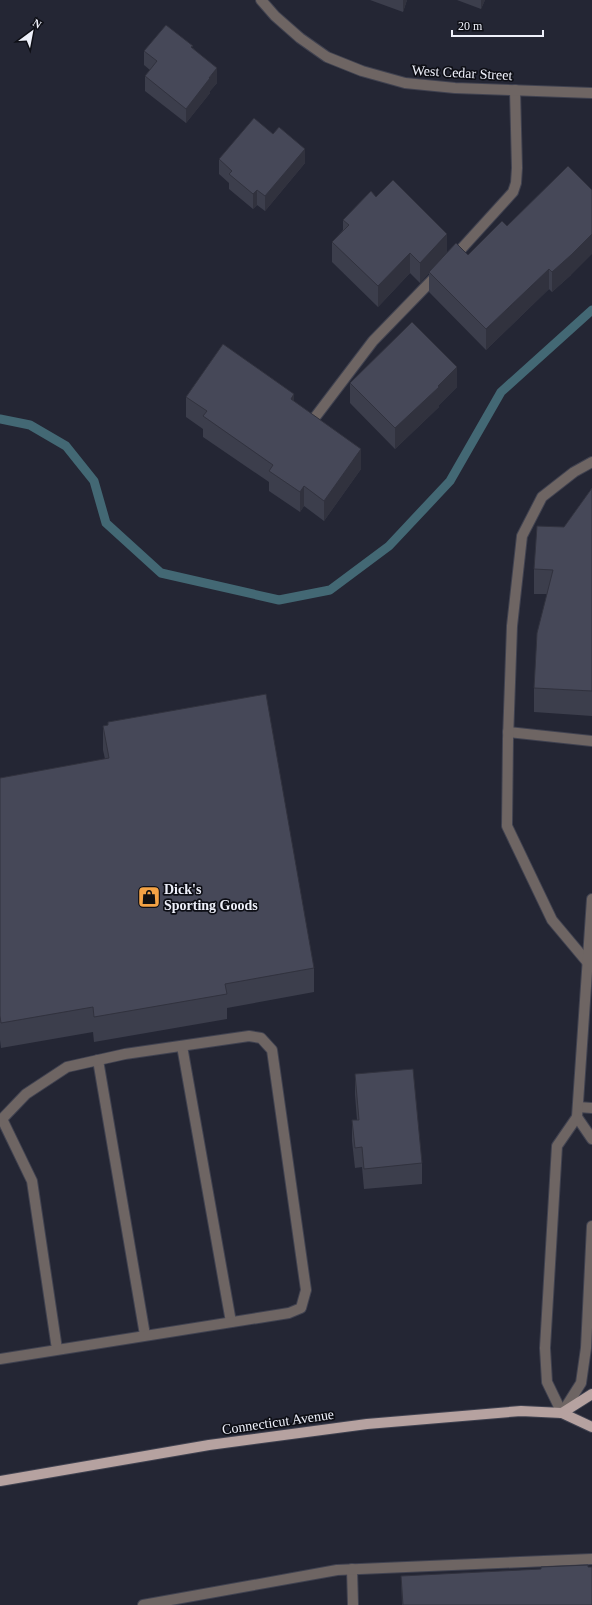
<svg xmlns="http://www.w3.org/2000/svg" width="592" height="1605" font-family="Georgia,serif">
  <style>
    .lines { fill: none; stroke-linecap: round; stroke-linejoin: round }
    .stream { stroke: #436874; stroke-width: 9 }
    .service-casing { stroke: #404250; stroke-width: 12 }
    .minor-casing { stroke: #404250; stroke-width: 12 }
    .primary-casing { stroke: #404250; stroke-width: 12 }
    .service { stroke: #6e6563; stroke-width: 10 }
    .minor { stroke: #6e6563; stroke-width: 10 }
    .primary { stroke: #b6a2a0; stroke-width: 10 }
    .wall { fill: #3c3e4c }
    .shaded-wall { fill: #31323e }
    .building { fill: #464858; stroke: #31323e }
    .labels { text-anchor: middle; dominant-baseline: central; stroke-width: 3.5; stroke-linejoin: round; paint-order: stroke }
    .street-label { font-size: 14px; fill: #eef0fa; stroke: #0e0f16 }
    .poi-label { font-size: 14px; font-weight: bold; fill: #eef0fa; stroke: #0e0f16; text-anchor: start }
  </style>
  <rect width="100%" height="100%" fill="#242634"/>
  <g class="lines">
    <!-- stream -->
    <path class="stream" d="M 0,419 L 30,425 L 66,446 L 94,481 L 106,523 L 161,573 L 279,600 L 330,590 L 389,546 L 450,481 L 501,392 L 592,310"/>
    <!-- service casing -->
    <g class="service-casing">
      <g id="service">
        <path d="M 453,258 L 513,192 L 516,183 L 517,168 L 515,90"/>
        <path d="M 316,416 L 373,341 L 438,274"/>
        <path d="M 508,732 L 592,741"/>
        <path d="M 588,963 L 552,920 L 507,826 L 508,739 L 512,626 L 522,536 L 542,497 L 574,472 L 592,462"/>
        <path d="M 182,1046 L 231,1322"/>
        <path d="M 98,1060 L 145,1335"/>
        <path d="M 578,1107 L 592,1108"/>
        <path d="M 577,1117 L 592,1139"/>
        <path d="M 0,1359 L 289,1313 L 301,1308 L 306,1290 L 272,1050 L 261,1038 L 249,1036 L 125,1054 L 67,1067 L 26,1094 L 2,1119 L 32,1181 L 57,1349"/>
        <path d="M 562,1413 L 547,1382 L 545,1348 L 557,1146 L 577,1117 L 592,899"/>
        <path d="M 562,1413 L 581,1383 L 586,1348 L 592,1226"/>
        <path d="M 352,1569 L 353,1605"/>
        <path d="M 143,1605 L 337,1570 L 592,1559"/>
      </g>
    </g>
    <!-- minor casing -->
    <g class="minor-casing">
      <path id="minor" d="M 261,0 L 275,16 L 300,38 L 327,57 L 362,71 L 405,83 L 455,88 L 592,93"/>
    </g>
    <!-- primary casing -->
    <g class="primary-casing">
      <g id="primary">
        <path d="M 562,1413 L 592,1394"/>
        <path d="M 0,1481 L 209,1445 L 367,1424 L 521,1411 L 562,1413 L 592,1427"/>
      </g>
    </g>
    <!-- service -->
    <use href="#service" class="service"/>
    <!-- minor -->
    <use href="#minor" class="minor"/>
    <!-- primary -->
    <use href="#primary" class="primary"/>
  </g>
  <!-- wall -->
  <g class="wall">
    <path d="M 370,0 L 407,0 L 403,12 Z"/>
    <path d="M 457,0 L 485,0 L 481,9 Z"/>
    <path d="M 193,48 L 217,83 L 210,91 L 210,93 L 186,123 L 145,91 L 145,76 L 150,70 L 144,65 L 144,51 Z"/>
    <path d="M 219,159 L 305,163 L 265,211 L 257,205 L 253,209 L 229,189 L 229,183 L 219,174 Z"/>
    <path d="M 376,197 L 447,253 L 468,255 L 507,226 L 571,275 L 552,292 L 549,289 L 486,350 L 429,292 L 429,273 L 420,283 L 410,273 L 378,307 L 332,262 L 332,242 L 343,230 L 343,220 Z"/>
    <path d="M 350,383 L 457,387 L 439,405 L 439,407 L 395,449 L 350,403 Z"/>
    <path d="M 186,397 L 294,401 L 361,469 L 324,521 L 304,506 L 300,512 L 269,491 L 269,482 L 203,437 L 203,429 L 186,417 Z"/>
    <path d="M 592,488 L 592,716 L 534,712 L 534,688 L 547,594 L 534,594 L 534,569 Z"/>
    <path d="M 103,726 L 314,968 L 314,992 L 227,1008 L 227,1019 L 94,1042 L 93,1032 L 1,1048 L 0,1040 L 0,778 L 105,759 L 103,750 Z"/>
    <path d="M 355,1074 L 422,1163 L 422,1184 L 364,1189 L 362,1167 L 355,1168 L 352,1141 L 352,1120 L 357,1120 L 355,1095 Z"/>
    <path d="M 401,1576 L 592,1605 L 402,1605 Z"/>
  </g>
  <!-- shaded-wall -->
  <g class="shaded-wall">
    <path d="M 403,0 L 407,0 L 403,12 Z"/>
    <path d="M 481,0 L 485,0 L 481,9 Z"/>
    <path d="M 217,68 L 217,83 L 210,91 L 210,93 L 186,123 L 186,109 Z"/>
    <path d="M 305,149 L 305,163 L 265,211 L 265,196 Z"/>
    <path d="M 257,190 L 257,205 L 253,209 L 253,194 Z"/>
    <path d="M 447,234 L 447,254 L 420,283 L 420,263 Z"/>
    <path d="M 592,234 L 592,254 L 571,275 L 552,292 L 552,272 Z"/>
    <path d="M 410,253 L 410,273 L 378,307 L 378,286 Z"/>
    <path d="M 549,269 L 549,289 L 486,350 L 486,329 Z"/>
    <path d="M 457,367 L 457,387 L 439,405 L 439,407 L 395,449 L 395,428 Z"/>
    <path d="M 294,394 L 294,414 L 291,399 Z"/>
    <path d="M 361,449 L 361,469 L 324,521 L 324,501 Z"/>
    <path d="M 304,486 L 304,506 L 300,512 L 300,492 Z"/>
  </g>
  <!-- building -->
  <g class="building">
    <path d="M 166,25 L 193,46 L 191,47 L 217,68 L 209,78 L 210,78 L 186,109 L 145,76 L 157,61 L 144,51 Z"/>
    <path d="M 254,118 L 273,134 L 279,127 L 305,149 L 265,196 L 257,190 L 253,194 L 229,174 L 232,171 L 219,159 Z"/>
    <path d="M 568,166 L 592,190 L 592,234 L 571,255 L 552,272 L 549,269 L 486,329 L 429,272 L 456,243 L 468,255 L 502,221 L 507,226 Z"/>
    <path d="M 393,180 L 447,234 L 420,263 L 410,253 L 378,286 L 332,242 L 349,225 L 343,220 L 371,191 L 376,197 Z"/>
    <path d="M 412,322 L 457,367 L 438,386 L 439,387 L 395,428 L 350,383 Z"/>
    <path d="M 223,344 L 294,394 L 291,399 L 361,449 L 324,501 L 304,486 L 300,492 L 269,471 L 273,465 L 203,416 L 207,411 L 186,397 Z"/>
    <path d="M 592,488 L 592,691 L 534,688 L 537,633 L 553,570 L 534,569 L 537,526 L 564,527 Z"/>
    <path d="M 266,694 L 314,968 L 225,984 L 227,994 L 94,1017 L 93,1007 L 1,1023 L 0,1016 L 0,778 L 109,758 L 103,726 L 108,725 L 108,722 Z"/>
    <path d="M 413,1069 L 422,1163 L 364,1169 L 362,1147 L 355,1148 L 352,1120 L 359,1120 L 355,1074 Z"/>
    <path d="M 588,1565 L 588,1567 L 592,1567 L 592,1605 L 403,1605 L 401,1576 L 541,1569 L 541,1567 Z"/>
  </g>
  <!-- icons -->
  <defs>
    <g id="shop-square" transform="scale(1.15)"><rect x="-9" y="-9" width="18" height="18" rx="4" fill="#f4a345" stroke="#0e0f16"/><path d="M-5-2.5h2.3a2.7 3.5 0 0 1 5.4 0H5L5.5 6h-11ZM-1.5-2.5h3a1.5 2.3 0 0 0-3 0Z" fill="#111"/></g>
  </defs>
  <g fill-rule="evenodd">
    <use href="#shop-square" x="149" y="897"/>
  </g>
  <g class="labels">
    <!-- street labels -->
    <g class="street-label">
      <text transform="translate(462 73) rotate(3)">West Cedar Street</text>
      <text transform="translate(278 1422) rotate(-8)">Connecticut Avenue</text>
    </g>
    <!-- poi labels -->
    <g class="poi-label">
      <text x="164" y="889">Dick's<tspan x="164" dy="16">Sporting Goods</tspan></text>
    </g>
  </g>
  <!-- north arrow -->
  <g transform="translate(32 32) rotate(32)" stroke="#0e0f16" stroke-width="3" paint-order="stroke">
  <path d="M0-3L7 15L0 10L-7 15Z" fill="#eef0fa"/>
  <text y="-6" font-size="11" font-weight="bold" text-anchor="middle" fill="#eef0fa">N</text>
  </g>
  <!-- scale -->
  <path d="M452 30v6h91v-6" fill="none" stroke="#eef0fa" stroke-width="2"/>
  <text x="458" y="30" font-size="12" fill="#eef0fa" stroke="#0e0f16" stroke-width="3" paint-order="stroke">20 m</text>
</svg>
